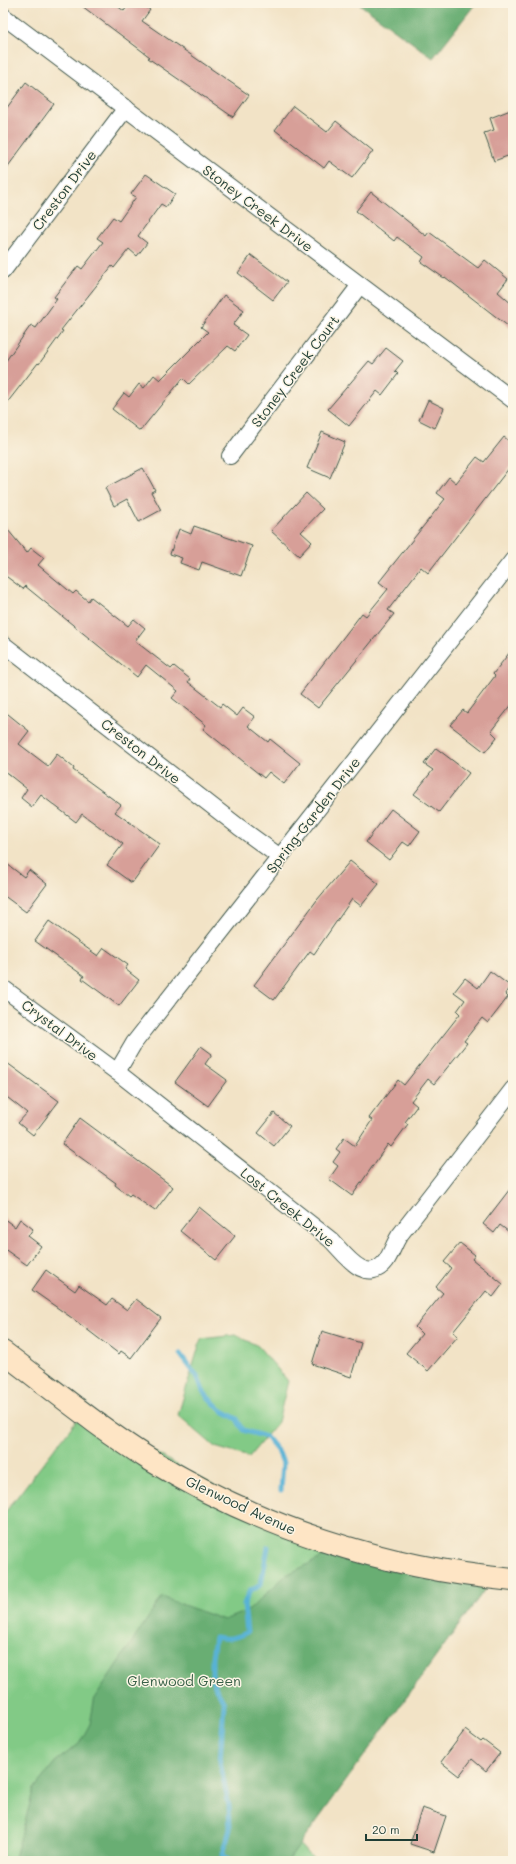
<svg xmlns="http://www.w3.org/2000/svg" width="516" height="1864" font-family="Mali,sans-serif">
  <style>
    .green { fill: #82ca86; stroke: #50845d }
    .forest { fill: #69ae73; stroke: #447654 }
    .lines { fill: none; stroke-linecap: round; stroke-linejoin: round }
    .stream { stroke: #59b2d6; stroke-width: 5 }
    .building { fill: #d79f98 }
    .street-casing { stroke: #3f564a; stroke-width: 18 }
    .secondary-casing { stroke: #3f564a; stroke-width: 24 }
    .street { stroke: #fff; stroke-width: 16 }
    .secondary { stroke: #fee5c5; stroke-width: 22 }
    .labels { text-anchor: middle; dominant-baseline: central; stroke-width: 3; stroke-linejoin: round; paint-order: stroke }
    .street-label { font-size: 14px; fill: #1f3d34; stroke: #fcf5e5 }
    .park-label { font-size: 14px; fill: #386048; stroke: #fcf5e5 }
  </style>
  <rect width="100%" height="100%" fill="#fcf5e5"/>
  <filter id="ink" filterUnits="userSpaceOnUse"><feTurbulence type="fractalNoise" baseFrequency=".025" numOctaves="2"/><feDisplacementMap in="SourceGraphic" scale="8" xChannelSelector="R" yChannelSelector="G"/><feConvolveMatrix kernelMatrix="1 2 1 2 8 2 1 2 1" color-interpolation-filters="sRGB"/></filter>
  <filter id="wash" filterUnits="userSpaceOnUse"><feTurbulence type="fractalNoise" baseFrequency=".012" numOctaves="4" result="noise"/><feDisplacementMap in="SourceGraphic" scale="16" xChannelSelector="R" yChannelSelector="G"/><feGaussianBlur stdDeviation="0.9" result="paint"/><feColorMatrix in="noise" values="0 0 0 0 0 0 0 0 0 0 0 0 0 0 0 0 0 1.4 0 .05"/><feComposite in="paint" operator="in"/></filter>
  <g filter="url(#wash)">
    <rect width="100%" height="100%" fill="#f2e3c6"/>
    <!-- green -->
    <g class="green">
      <path d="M 236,1335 L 258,1346 L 288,1381 L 278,1422 L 249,1457 L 215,1447 L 178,1415 L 201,1339 Z"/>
      <path d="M 83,1412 L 291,1529 L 493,1578 L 300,1844 L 315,1861 L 3,1861 L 3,1515 Z"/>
    </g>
    <!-- forest -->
    <g class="forest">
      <path d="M 358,3 L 476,3 L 433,58 Z"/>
      <path d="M 344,1547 L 493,1578 L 288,1861 L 14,1861 L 34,1789 L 55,1762 L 79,1744 L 90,1724 L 95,1697 L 162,1597 L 224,1620 L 249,1610 L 286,1575 Z"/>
    </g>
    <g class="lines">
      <!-- stream -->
      <g class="stream">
        <path d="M 180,1354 L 198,1378 L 203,1391 L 207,1396 L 221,1410 L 237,1419 L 243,1430 L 266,1437 L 279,1453 L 283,1463 L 281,1490"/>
        <path d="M 230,1861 L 223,1854 L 230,1829 L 229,1806 L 220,1762 L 224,1703 L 216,1689 L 212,1675 L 212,1657 L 215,1637 C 228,1640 236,1638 247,1632 L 244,1604 L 250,1590 L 256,1588 L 261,1584 L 268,1547"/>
      </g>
    </g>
    <g id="blocks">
      <!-- building -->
      <g class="building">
        <path d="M 78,3 L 113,3 L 124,11 L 130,3 L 141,3 L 150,10 L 142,21 L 249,95 L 233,117 L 148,58 L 150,57 Z"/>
        <path d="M 26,82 L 54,104 L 3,173 L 3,113 Z"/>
        <path d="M 293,106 L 327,132 L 336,121 L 373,151 L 352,178 L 329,161 L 324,168 L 275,130 Z"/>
        <path d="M 513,109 L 513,154 L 494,161 L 484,133 L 494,130 L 490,118 Z"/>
        <path d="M 146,174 L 175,194 L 166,207 L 161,204 L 138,236 L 147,243 L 137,256 L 129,249 L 114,268 L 112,266 L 61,330 L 63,331 L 39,364 L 38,363 L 3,408 L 3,365 L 31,325 L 36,328 L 57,299 L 54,297 L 78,266 L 82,269 L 103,242 L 97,238 L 113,217 L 119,221 L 136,197 L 131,194 Z"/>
        <path d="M 371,192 L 426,236 L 429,232 L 478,268 L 485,260 L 508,279 L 498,292 L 513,305 L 513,330 L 445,277 L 444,278 L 421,262 L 424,257 L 397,237 L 394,241 L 356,211 Z"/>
        <path d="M 251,255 L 287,282 L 273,300 L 238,273 Z"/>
        <path d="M 224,295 L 244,310 L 233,325 L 247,335 L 235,351 L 228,346 L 189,384 L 183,378 L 140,431 L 112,409 L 124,393 L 129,397 L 139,384 L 144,388 L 154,375 L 160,380 L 208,332 L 201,327 Z"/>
        <path d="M 386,348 L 403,361 L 395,371 L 398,374 L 382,395 L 377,391 L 349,426 L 328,409 L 369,361 L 373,364 Z"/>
        <path d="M 428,400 L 444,408 L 435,428 L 419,420 Z"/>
        <path d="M 322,432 L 345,442 L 330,478 L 307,468 Z"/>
        <path d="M 504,437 L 513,444 L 513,463 L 428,573 L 421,567 L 388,610 L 394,614 L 318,708 L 300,694 L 362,613 L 366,616 L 388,589 L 379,582 L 445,499 L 437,493 L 449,477 L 456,483 L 477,457 L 484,462 Z"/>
        <path d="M 143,468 L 155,490 L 151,492 L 161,510 L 139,522 L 127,499 L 114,506 L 105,488 Z"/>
        <path d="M 306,493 L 323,509 L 301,532 L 312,542 L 299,556 L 271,531 Z"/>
        <path d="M 3,524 L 27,553 L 31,548 L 44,558 L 38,565 L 73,594 L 76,591 L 88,601 L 91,597 L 128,626 L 134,619 L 145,628 L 135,641 L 171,669 L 174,666 L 190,679 L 188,682 L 220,707 L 222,704 L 237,716 L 243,708 L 255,717 L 248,726 L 268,742 L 270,739 L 300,763 L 284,784 L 269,772 L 264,778 L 203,729 L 206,725 L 172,698 L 178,691 L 146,665 L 137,677 L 25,586 L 23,589 L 3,574 Z"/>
        <path d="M 194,526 L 252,546 L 241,576 L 202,562 L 199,570 L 180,563 L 182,558 L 170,554 L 179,529 L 191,534 Z"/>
        <path d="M 513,648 L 513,703 L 491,731 L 497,737 L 485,752 L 450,725 L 463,710 L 467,713 L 495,676 L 493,674 Z"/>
        <path d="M 3,710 L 29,731 L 19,744 L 48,766 L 57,754 L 74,768 L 73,770 L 121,805 L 115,812 L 160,844 L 132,883 L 107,865 L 123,844 L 82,814 L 76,822 L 41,795 L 32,807 L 21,798 L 27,789 L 3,770 Z"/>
        <path d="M 436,748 L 469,773 L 439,812 L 414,794 L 433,770 L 424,764 Z"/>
        <path d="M 391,809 L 420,831 L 409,846 L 403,842 L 389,860 L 366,842 Z"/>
        <path d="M 3,861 L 24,877 L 29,870 L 47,884 L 26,912 L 3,895 Z"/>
        <path d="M 350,861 L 379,884 L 361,906 L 352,899 L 314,954 L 310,951 L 274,1000 L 254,985 L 317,900 Z"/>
        <path d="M 49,921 L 98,956 L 104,948 L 128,965 L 125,969 L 139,980 L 119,1006 L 82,979 L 84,976 L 35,941 Z"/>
        <path d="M 490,971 L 510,986 L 505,994 L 508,997 L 488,1023 L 482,1018 L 464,1041 L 467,1043 L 434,1084 L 428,1079 L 411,1101 L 417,1106 L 405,1122 L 408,1124 L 391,1147 L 388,1144 L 352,1196 L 329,1179 L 338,1166 L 333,1162 L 340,1152 L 336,1149 L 344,1138 L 355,1146 L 372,1120 L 369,1118 L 398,1080 L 404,1085 L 460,1014 L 457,1011 L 465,1000 L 454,992 L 465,978 L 478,988 Z"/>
        <path d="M 201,1046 L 212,1054 L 205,1064 L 227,1080 L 208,1106 L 175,1082 Z"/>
        <path d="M 3,1060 L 59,1101 L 33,1135 L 18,1123 L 27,1113 L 3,1094 Z"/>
        <path d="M 274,1113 L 290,1126 L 274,1146 L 258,1133 Z"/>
        <path d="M 80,1118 L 173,1187 L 155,1211 L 131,1194 L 129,1196 L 115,1185 L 116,1183 L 62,1144 Z"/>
        <path d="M 513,1185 L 513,1235 L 500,1225 L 494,1233 L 483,1224 Z"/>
        <path d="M 199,1207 L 235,1236 L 216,1260 L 180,1231 Z"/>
        <path d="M 3,1218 L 15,1227 L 20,1219 L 33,1229 L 28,1236 L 41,1246 L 27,1265 L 3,1248 Z"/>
        <path d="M 460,1243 L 475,1255 L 472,1259 L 503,1284 L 493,1297 L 486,1291 L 453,1332 L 458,1336 L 428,1371 L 406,1353 L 422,1334 L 415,1327 L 443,1293 L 436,1287 L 451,1268 L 444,1262 Z"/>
        <path d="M 46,1270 L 75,1291 L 79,1285 L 107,1305 L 112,1299 L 127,1310 L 136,1299 L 161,1318 L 131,1358 L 121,1351 L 119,1354 L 72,1318 L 32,1290 Z"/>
        <path d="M 322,1331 L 361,1343 L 351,1377 L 312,1364 Z"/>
        <path d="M 465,1730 L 481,1742 L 483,1740 L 500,1753 L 486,1771 L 472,1759 L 459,1776 L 441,1762 Z"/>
        <path d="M 422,1808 L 446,1816 L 434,1852 L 410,1844 Z"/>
      </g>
    </g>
  </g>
  <g filter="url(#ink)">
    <use href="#blocks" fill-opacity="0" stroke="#3f564a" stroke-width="1"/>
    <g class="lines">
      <!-- street casing -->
      <g class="street-casing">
        <g id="street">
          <path d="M 3,16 L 513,400"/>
          <path d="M 3,271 L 126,108"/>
          <path d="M 230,456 L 360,285"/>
          <path d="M 3,644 L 239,827 L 280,857"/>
          <path d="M 3,988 L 117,1072 L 331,1240 C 344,1253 366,1287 386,1261 C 391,1254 394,1244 399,1236 L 513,1089"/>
          <path d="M 117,1072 L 134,1043 L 513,560"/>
        </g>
      </g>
      <!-- secondary casing -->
      <g class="secondary-casing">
        <path id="secondary" d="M 3,1352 C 51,1388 98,1427 149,1459 C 259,1527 384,1568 513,1580"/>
      </g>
      <!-- street -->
      <use href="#street" class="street"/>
      <!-- secondary -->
      <use href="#secondary" class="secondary"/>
    </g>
  </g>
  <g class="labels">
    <!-- street labels -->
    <g class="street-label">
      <text transform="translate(64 190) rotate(-53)">Creston Drive</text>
      <text transform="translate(258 208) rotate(37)">Stoney Creek Drive</text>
      <text transform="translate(295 371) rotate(-53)">Stoney Creek Court</text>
      <text transform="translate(141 751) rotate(38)">Creston Drive</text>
      <text transform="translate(313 815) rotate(-52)">Spring-Garden Drive</text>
      <text transform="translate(60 1030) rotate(37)">Crystal Drive</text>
      <text transform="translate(288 1207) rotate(39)">Lost Creek Drive</text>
      <text transform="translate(241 1505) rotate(25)">Glenwood Avenue</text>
    </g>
    <!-- park labels -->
    <g class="park-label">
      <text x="184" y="1680">Glenwood Green</text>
    </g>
  </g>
  <!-- margin -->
  <rect width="516" height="1864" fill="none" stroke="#fcf5e5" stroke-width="16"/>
  <!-- scale -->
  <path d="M366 1834v6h51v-6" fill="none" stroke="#1f3d34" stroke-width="2"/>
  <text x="372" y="1834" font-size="12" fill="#1f3d34" stroke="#fcf5e5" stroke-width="3" paint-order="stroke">20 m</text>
</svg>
